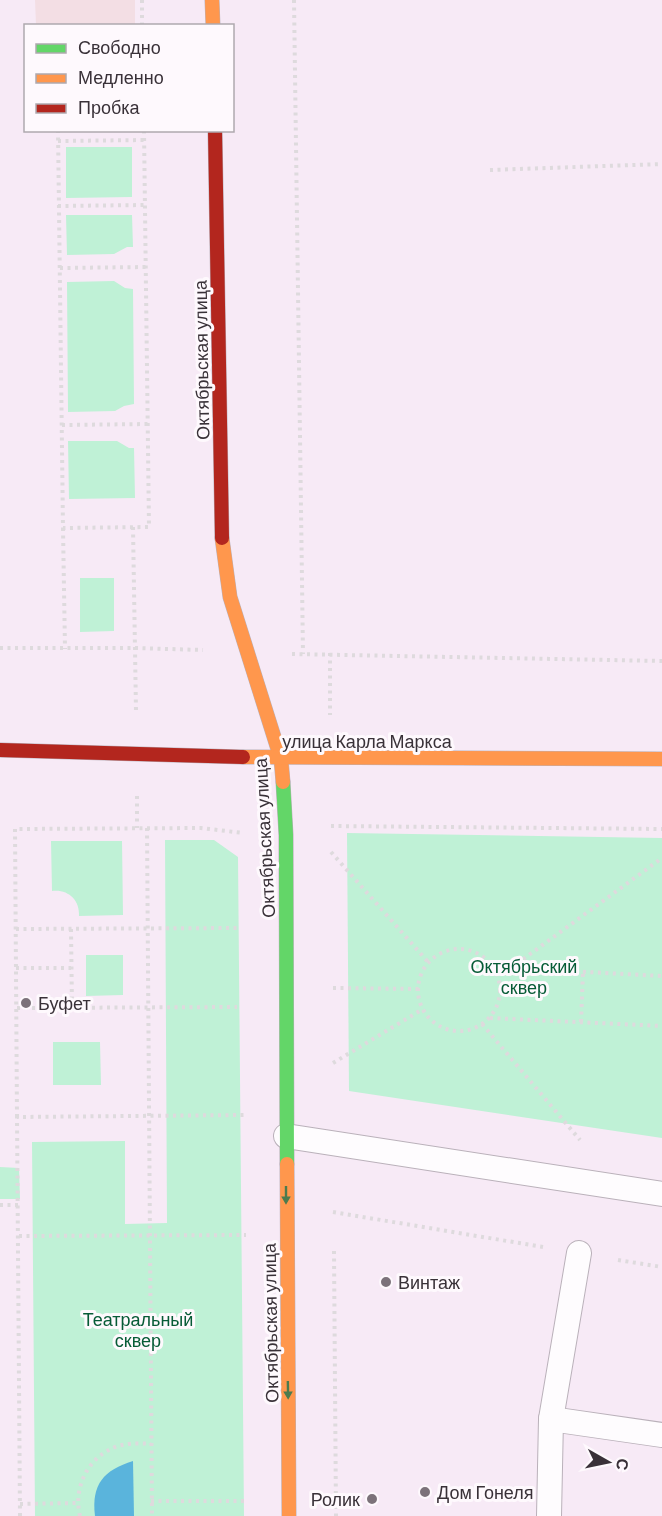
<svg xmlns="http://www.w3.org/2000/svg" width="662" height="1516" font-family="Barlow,sans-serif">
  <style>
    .commercial { fill: #f3dee4 }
    .green { fill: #bff1d6 }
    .water { fill: #5ab4dc }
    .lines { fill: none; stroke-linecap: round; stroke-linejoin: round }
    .lane-casing { stroke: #bab1ba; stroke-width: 26 }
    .fast-casing { stroke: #bab1ba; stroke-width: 15 }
    .slow-casing { stroke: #bab1ba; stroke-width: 15 }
    .jam-casing { stroke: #bab1ba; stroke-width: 15 }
    .path { stroke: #dedadd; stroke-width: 4; stroke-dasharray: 3 4.5; stroke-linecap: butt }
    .lane { stroke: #fefcfe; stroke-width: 24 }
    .fast { stroke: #63d668; stroke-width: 14 }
    .slow { stroke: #ff974d; stroke-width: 14 }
    .jam { stroke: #b3261e; stroke-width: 14 }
    .oneway { fill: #4c7b4e }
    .poi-dot { fill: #7c727a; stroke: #fef9fd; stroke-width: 2 }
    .labels { text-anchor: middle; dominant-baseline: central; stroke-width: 6; stroke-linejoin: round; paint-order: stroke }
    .street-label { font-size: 18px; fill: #393138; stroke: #fef9fd }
    .park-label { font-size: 18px; fill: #065b36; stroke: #fef9fd }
    .poi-label { font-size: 18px; fill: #393138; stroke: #fef9fd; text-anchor: start }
  </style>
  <rect width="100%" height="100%" fill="#f7eaf6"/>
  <!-- commercial -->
  <path class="commercial" d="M 35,0 L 135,0 L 135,25 L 36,25 Z"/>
  <!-- green -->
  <g class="green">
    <path d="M 66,147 L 132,147 L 132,197 L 66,198 Z"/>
    <path d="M 66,215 L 132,215 L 133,247 L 127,247 L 114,254 L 67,255 Z"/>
    <path d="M 114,281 L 125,288 L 133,289 L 134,404 L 124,406 L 115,411 L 68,412 L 67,282 Z"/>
    <path d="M 68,441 L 117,441 L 129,448 L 134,448 L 135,498 L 69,499 Z"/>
    <path d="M 80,578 L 114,578 L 114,631 L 80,632 Z"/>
    <path d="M 347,833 L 662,838 L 662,1138 L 349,1091 Z"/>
    <path d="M 165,840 L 214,840 L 238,857 L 244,1516 L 35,1516 L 32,1142 L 125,1141 L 125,1224 L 167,1223 Z"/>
    <path d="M 51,841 L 122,841 L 123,915 L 79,916 C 80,900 68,889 52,891 Z"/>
    <path d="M 86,955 L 123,955 L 123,995 L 86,996 Z"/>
    <path d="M 53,1042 L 100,1042 L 101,1085 L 53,1085 Z"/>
    <path d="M 0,1167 L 19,1168 L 20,1199 L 0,1199 Z"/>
  </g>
  <!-- water -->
  <path class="water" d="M 133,1461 L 134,1516 L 95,1516 C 91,1484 104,1470 133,1461 Z"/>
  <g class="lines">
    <!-- lane casing -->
    <g class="lane-casing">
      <g id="lane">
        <path d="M 286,1136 L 662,1194"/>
        <path d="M 551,1419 L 662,1435"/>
        <path d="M 549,1516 L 551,1419 L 579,1253"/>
      </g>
    </g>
    <!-- fast casing -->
    <g class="fast-casing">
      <path id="fast" d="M 283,782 L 286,835 L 287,1164"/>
    </g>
    <!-- slow casing -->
    <g class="slow-casing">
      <g id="slow">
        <path d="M 212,0 L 213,26"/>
        <path d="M 222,538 L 230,597 L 281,759 L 283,782"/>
        <path d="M 243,757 L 662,759"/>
        <path d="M 287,1164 L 289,1516"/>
      </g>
    </g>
    <!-- jam casing -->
    <g class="jam-casing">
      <g id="jam">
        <path d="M 215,130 L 222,538"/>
        <path d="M 0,750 L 243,757"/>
      </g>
    </g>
    <!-- path -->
    <g class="path">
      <path d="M 142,0 L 142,26"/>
      <path d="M 294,0 L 303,654"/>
      <path d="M 58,130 L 63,528 L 149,527 L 144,130"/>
      <path d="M 58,141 L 144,140"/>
      <path d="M 490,170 L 662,164"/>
      <path d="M 58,206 L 145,205"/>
      <path d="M 60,268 L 146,267"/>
      <path d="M 62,425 L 148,424"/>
      <path d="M 133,527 L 136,711"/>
      <path d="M 63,528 L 65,649"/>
      <path d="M 0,648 L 135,648 L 203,650"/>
      <path d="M 330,653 L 330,715"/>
      <path d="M 292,654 L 662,661"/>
      <path d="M 137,796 L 137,828"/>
      <path d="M 331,826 L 662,829"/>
      <path d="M 147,828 L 152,1516"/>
      <path d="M 331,852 L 429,963"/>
      <path d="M 16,929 L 237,928"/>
      <path d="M 71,929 L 72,1008"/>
      <circle cx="459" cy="990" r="41"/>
      <path d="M 493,967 L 662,976"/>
      <path d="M 16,968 L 71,968"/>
      <path d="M 511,968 L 662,858"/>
      <path d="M 333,988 L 419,989"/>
      <path d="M 17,1008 L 237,1007"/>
      <path d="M 490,1018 L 662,1026"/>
      <path d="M 581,1022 L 583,972"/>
      <path d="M 482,1024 L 580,1140"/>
      <path d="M 333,1063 L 423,1009"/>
      <path d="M 17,1117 L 15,829 L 201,828 L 243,833"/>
      <path d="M 0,1205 L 18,1205"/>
      <path d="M 333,1212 L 543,1247"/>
      <path d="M 19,1236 L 246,1235"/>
      <path d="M 334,1251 L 336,1516"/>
      <path d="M 618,1260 L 662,1267"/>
      <path d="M 151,1501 L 245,1501"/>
      <path d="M 20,1504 L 78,1503"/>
      <path d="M 20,1516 L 17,1117 L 244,1115"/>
      <path d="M 80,1516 C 73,1487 88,1456 118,1446 C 129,1443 140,1443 151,1444"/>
    </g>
    <!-- lane -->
    <use href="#lane" class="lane"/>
    <!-- fast -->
    <use href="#fast" class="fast"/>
    <!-- slow -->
    <use href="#slow" class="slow"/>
    <!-- jam -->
    <use href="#jam" class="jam"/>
  </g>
  <!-- one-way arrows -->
  <defs><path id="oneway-solid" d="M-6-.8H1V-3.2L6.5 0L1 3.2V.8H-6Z" transform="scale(1.5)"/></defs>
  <g class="oneway">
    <use href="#oneway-solid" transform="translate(286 1195) rotate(90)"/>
    <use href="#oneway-solid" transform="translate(288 1390) rotate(89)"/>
  </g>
  <!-- markers -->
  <g class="poi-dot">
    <circle cx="26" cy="1003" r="6"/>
    <circle cx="386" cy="1282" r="6"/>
    <circle cx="425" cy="1492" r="6"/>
    <circle cx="372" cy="1499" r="6"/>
  </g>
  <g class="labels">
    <!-- street labels -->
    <g class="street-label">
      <text transform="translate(201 360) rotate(-91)">Октябрьская улица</text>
      <text x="367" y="741">улица Карла Маркса</text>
      <text transform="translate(264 838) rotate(-93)">Октябрьская улица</text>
      <text transform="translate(270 1323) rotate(-91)">Октябрьская улица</text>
    </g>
    <!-- park labels -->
    <g class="park-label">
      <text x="524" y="966">Октябрьский<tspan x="524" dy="21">сквер</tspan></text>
      <text x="138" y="1319">Театральный<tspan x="138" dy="21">сквер</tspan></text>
    </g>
    <!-- poi labels -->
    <g class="poi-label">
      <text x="38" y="1003">Буфет</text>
      <text x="398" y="1282">Винтаж</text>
      <text x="437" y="1492">Дом Гонеля</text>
      <text x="360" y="1499" text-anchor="end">Ролик</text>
    </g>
  </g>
  <!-- legend -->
  <rect x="24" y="24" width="210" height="108" fill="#fef9fd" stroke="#afa9ae" stroke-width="1.5"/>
  <rect x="36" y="44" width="30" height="9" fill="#63d668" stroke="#afa9ae" stroke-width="1.5"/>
  <text x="78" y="54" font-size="18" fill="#393138">Свободно</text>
  <rect x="36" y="74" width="30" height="9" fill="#ff974d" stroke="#afa9ae" stroke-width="1.5"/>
  <text x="78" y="84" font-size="18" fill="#393138">Медленно</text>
  <rect x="36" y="104" width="30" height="9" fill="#b3261e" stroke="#afa9ae" stroke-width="1.5"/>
  <text x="78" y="114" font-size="18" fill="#393138">Пробка</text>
  <!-- north arrow -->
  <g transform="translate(608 1462) rotate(99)" stroke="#fef9fd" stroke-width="4.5" paint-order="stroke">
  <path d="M0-4.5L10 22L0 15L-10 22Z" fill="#393138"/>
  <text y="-9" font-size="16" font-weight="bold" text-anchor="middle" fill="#393138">С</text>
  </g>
</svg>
